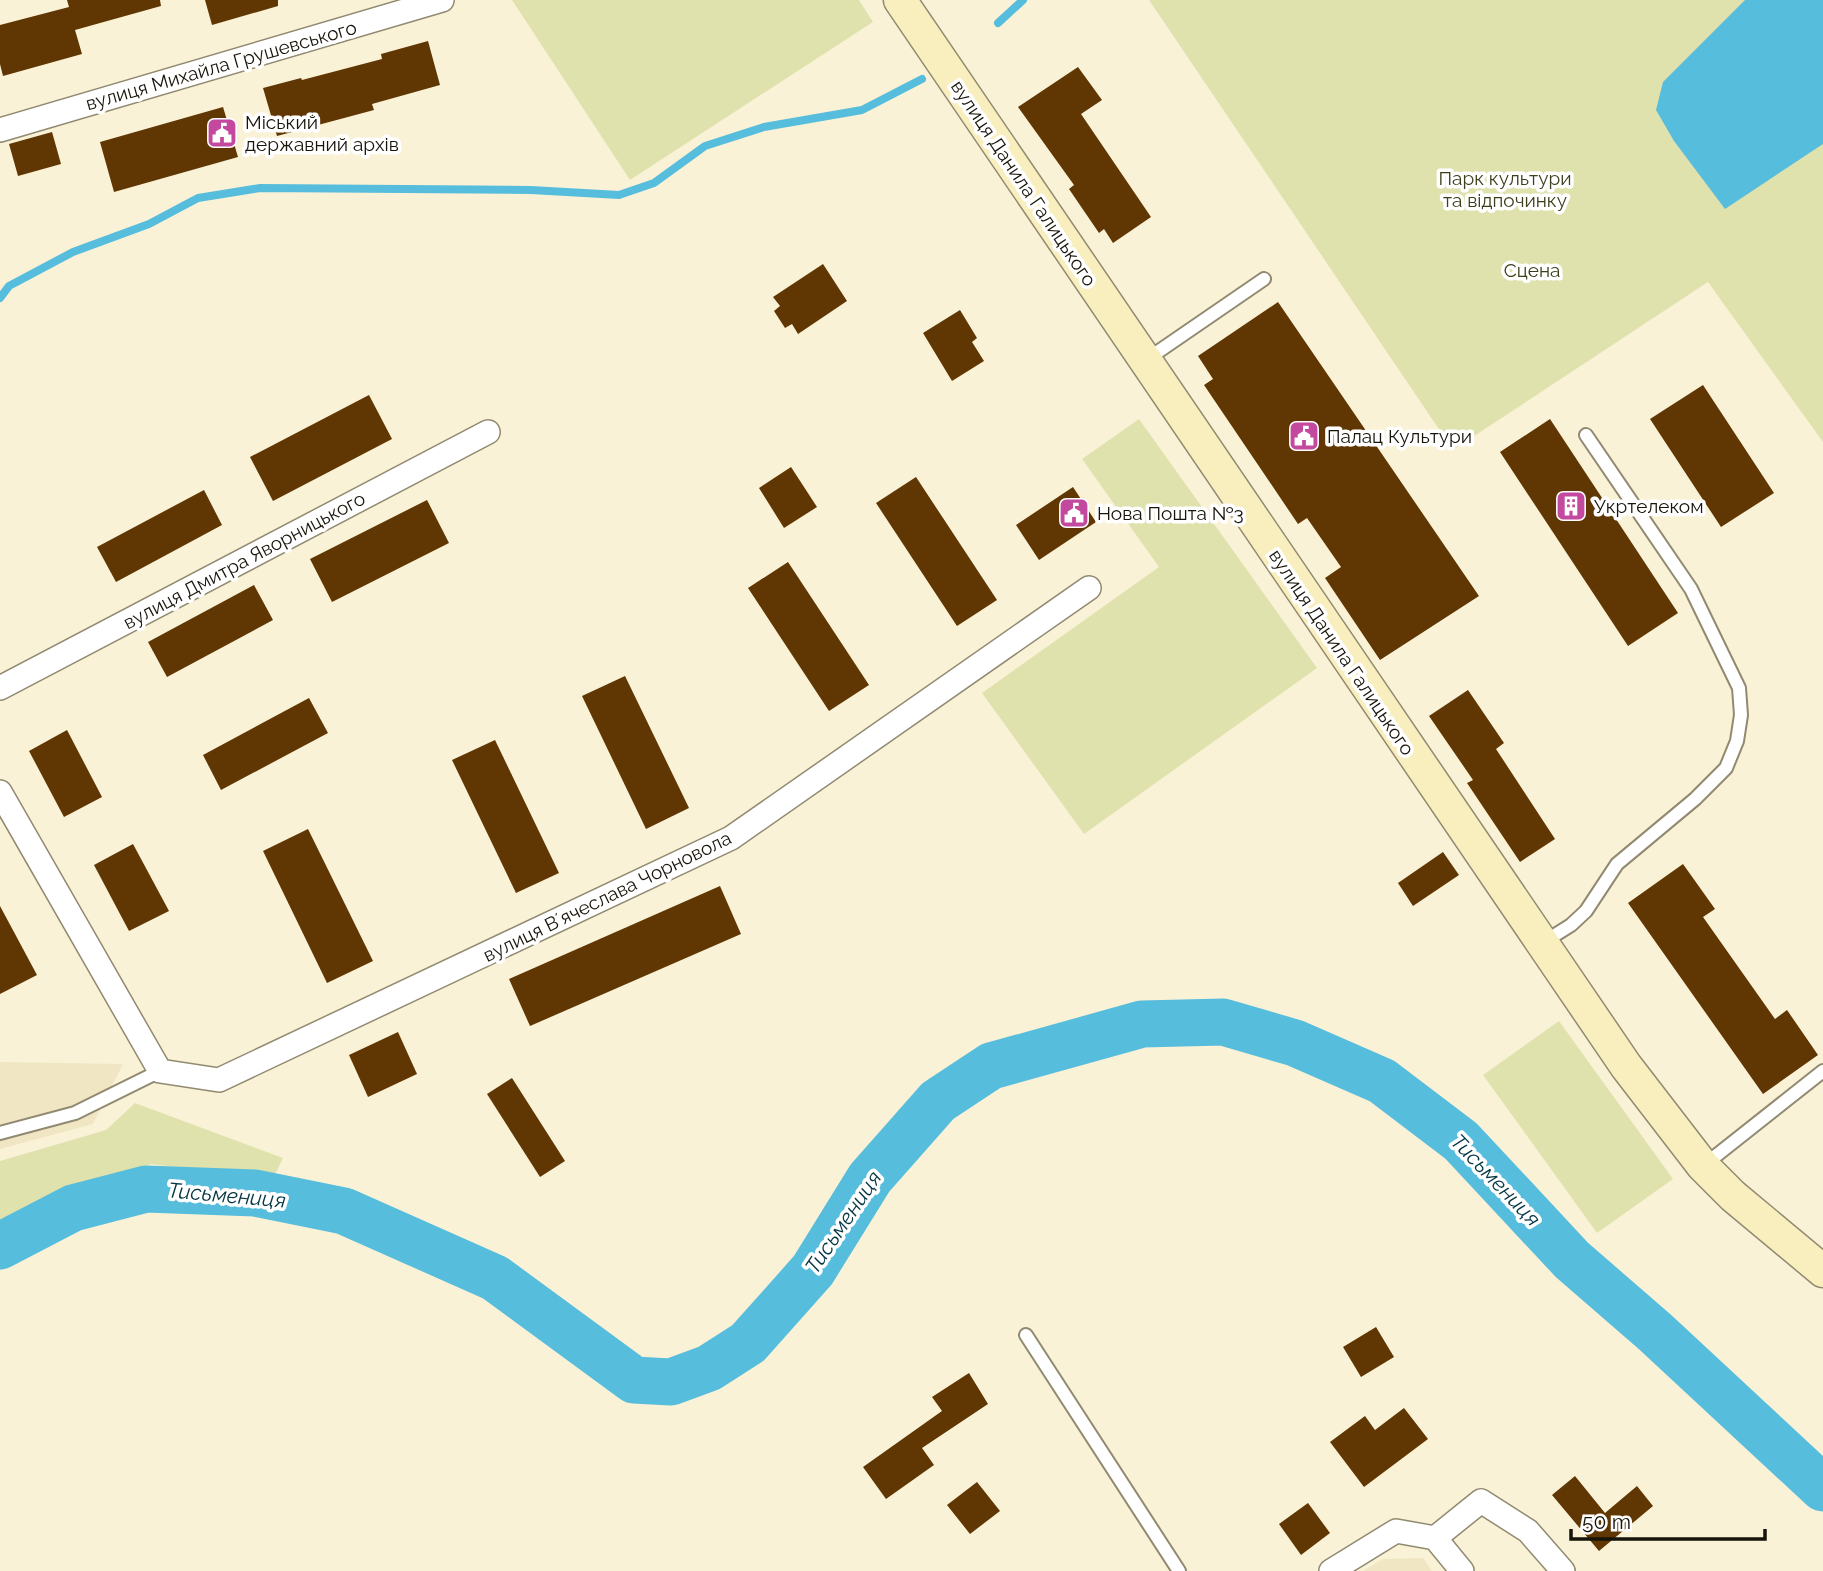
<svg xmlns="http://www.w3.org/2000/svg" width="1823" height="1571" font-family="Raleway,sans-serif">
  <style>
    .built { fill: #f0e6c4 }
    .green { fill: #e0e2ae }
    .water { fill: #57bddd }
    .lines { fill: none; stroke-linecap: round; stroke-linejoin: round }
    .stream { stroke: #57bddd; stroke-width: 8 }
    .river { stroke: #57bddd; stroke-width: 47 }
    .building { fill: #603603 }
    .service-casing { stroke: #918a71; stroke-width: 16 }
    .minor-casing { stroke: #918a71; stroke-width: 26 }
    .secondary-casing { stroke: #918a71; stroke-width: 35 }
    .service { stroke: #fff; stroke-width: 12 }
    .minor { stroke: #fff; stroke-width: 23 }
    .secondary { stroke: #f8eebe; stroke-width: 32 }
    .labels { text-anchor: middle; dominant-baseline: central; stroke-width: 7; stroke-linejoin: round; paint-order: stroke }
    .street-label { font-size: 19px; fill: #17140a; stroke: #fff }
    .poi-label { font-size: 19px; fill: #17140a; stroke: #fff; text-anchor: start }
    .park-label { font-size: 19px; fill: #3d3e1b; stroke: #fff }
    .water-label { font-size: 21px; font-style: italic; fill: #033542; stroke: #fff }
  </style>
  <rect width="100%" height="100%" fill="#faf2d7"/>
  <!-- built -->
  <g class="built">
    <path d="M 0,1062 L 123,1064 L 93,1124 L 0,1149 Z"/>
    <path d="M 1423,1558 L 1432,1571 L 1363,1571 L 1383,1559 Z"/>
  </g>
  <!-- green -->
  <g class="green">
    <path d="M 512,0 L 859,0 L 873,22 L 630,180 Z"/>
    <path d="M 1149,0 L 1823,0 L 1823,442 L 1708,282 L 1453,450 Z"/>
    <path d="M 1139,419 L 1317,668 L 1084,834 L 982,693 L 1159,567 L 1082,459 Z"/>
    <path d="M 1559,1021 L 1673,1179 L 1597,1233 L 1483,1075 Z"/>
    <path d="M 135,1103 L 283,1158 L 272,1181 L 151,1164 L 66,1189 L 0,1223 L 0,1161 L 106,1130 Z"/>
  </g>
  <!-- water -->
  <path class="water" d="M 1745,0 L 1823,0 L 1823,144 L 1725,209 L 1674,141 L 1656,110 L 1663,82 Z"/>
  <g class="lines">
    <!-- stream -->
    <g class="stream">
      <path d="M 998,23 L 1023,0"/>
      <path d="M 0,298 L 9,286 L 73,252 L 149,224 L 198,198 L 260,188 L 531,190 L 619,195 L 654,183 L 705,146 L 764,127 L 862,110 L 922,79"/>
    </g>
    <!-- river -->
    <path class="river" d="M 0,1246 L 73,1208 L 146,1189 L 255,1193 L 344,1211 L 495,1278 L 634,1380 L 671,1382 L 709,1368 L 748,1343 L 813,1270 L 870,1178 L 938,1101 L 991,1066 L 1142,1024 L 1223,1022 L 1295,1043 L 1382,1081 L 1461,1141 L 1572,1260 L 1655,1332 L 1823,1488"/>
  </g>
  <!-- building -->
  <g class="building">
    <path d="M 67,0 L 160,0 L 161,6 L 75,30 L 82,54 L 3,76 L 0,64 L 0,25 L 69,7 Z"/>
    <path d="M 205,0 L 278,0 L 278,6 L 212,25 Z"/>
    <path d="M 428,41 L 440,85 L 372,104 L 374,110 L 277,136 L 263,88 L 301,78 L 302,80 L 382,59 L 381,54 Z"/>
    <path d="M 1078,67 L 1102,100 L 1081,114 L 1151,217 L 1113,243 L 1104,229 L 1099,233 L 1069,189 L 1074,185 L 1018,107 Z"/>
    <path d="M 223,107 L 238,157 L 114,192 L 100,142 Z"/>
    <path d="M 52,132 L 61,164 L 18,176 L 9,144 Z"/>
    <path d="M 823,264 L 847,301 L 798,334 L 792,324 L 785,328 L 774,311 L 780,306 L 773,297 Z"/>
    <path d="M 1278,302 L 1479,596 L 1380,660 L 1325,578 L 1341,567 L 1307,518 L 1298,524 L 1204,385 L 1213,379 L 1198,356 Z"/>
    <path d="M 960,310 L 977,338 L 972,342 L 984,361 L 952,381 L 923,333 Z"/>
    <path d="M 1703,385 L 1774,493 L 1721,527 L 1650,419 Z"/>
    <path d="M 369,395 L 392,439 L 273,501 L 250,457 Z"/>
    <path d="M 1550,419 L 1678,613 L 1628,646 L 1500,452 Z"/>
    <path d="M 791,467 L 817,507 L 784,528 L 759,488 Z"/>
    <path d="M 916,477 L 997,600 L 957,626 L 876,503 Z"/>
    <path d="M 1073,487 L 1096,522 L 1039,560 L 1016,525 Z"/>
    <path d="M 204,490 L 222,525 L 116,582 L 97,547 Z"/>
    <path d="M 427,500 L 449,543 L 332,602 L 310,559 Z"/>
    <path d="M 788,562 L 869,685 L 829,711 L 748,588 Z"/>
    <path d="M 254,585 L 273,620 L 167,677 L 148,642 Z"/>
    <path d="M 625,676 L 689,808 L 646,829 L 582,696 Z"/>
    <path d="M 1468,690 L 1504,743 L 1496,749 L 1555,839 L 1520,862 L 1467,783 L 1473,780 L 1429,716 Z"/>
    <path d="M 309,698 L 328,733 L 221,790 L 203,755 Z"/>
    <path d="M 67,730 L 102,797 L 64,817 L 29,751 Z"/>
    <path d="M 495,740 L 559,873 L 516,893 L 452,760 Z"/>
    <path d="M 308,829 L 373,961 L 327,983 L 263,851 Z"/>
    <path d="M 133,844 L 169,911 L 129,931 L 94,865 Z"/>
    <path d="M 1443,852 L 1459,875 L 1413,906 L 1398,883 Z"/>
    <path d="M 1683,864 L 1715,909 L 1703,917 L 1775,1019 L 1787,1010 L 1818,1055 L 1763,1094 L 1628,903 Z"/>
    <path d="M 720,886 L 741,934 L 530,1026 L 509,979 Z"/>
    <path d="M 0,906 L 37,975 L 0,994 Z"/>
    <path d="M 398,1032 L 417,1074 L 368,1097 L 349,1055 Z"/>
    <path d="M 512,1078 L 565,1161 L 540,1177 L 487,1094 Z"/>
    <path d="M 1376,1327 L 1394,1357 L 1361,1377 L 1343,1347 Z"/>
    <path d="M 969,1373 L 988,1404 L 922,1448 L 934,1465 L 886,1499 L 863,1467 L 942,1411 L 932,1397 Z"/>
    <path d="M 1404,1408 L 1428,1439 L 1364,1487 L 1330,1442 L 1365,1416 L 1375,1430 Z"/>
    <path d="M 1575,1476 L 1605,1513 L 1637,1486 L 1653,1506 L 1599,1551 L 1552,1495 Z"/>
    <path d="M 977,1482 L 1000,1511 L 970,1534 L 947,1505 Z"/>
    <path d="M 1308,1503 L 1330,1533 L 1301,1555 L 1279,1524 Z"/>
  </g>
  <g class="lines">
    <!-- service casing -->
    <g class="service-casing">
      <g id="service">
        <path d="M 1146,360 L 1264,279"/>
        <path d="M 1544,942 L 1571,925 L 1586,911 L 1617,864 L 1695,799 L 1726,768 L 1737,741 L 1741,715 L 1739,688 L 1691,589 L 1586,435"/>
        <path d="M 0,1133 L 75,1113 L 160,1071"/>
        <path d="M 1703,1166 L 1823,1071"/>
        <path d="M 1026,1335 L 1179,1571"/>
      </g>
    </g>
    <!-- minor casing -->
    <g class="minor-casing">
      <g id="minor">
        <path d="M 0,130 L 442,0"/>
        <path d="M 0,688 L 488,432"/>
        <path d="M 0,792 L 160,1071 L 219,1080 L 731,838 L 1089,588"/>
        <path d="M 1435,1538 L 1481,1501 L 1528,1531 L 1563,1571"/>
        <path d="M 1331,1571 L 1396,1531 L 1435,1538 L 1462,1571"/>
      </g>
    </g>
    <!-- secondary casing -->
    <g class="secondary-casing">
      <path id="secondary" d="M 900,0 L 1626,1066 L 1703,1166 L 1733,1196 L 1823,1271"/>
    </g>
    <!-- service -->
    <use href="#service" class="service"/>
    <!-- minor -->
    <use href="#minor" class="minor"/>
    <!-- secondary -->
    <use href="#secondary" class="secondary"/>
  </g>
  <!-- icons -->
  <defs>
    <g id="civic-square" transform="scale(1.575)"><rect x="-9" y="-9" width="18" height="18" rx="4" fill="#c2499d" stroke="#fff"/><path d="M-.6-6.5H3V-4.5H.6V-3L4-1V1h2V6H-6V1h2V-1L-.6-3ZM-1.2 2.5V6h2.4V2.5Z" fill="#fff"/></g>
    <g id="building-square" transform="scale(1.575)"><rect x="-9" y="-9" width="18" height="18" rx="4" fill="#c2499d" stroke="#fff"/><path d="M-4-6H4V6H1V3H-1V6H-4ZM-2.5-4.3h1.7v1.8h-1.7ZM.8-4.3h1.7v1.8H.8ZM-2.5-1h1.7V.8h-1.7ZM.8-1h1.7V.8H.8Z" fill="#fff"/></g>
  </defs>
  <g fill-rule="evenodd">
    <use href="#civic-square" x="222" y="133"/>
    <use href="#civic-square" x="1304" y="436"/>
    <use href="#building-square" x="1571" y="506"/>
    <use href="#civic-square" x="1074" y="513"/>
  </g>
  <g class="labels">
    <!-- street labels -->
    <g class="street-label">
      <text transform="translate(221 65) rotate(-16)">вулиця Михайла Грушевського</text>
      <text transform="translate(1024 183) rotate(56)">вулиця Данила Галицького</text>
      <text transform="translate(244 560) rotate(-28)">вулиця Дмитра Яворницького</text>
      <text transform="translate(1342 652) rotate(56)">вулиця Данила Галицького</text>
      <text transform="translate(607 896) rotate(-26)">вулиця Вʼячеслава Чорновола</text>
    </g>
    <!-- poi labels -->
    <g class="poi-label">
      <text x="245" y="122">Міський<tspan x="245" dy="22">державний архів</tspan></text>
      <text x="1327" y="436">Палац Культури</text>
      <text x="1594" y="506">Укртелеком</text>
      <text x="1097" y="513">Нова Пошта №3</text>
    </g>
    <!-- park labels -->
    <g class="park-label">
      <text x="1505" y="178">Парк культури<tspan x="1505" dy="22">та відпочинку</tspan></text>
      <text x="1532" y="270">Сцена</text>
    </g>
    <!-- water labels -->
    <g class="water-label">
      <text transform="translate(1496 1180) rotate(46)">Тисьмениця</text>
      <text transform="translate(227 1195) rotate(5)">Тисьмениця</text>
      <text transform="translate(843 1222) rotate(-56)">Тисьмениця</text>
    </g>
  </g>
  <!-- scale -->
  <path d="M1571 1529v10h194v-10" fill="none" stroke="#17140a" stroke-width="3.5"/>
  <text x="1582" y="1529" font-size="21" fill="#17140a" stroke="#ffffff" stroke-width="5" paint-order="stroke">50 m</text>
</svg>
